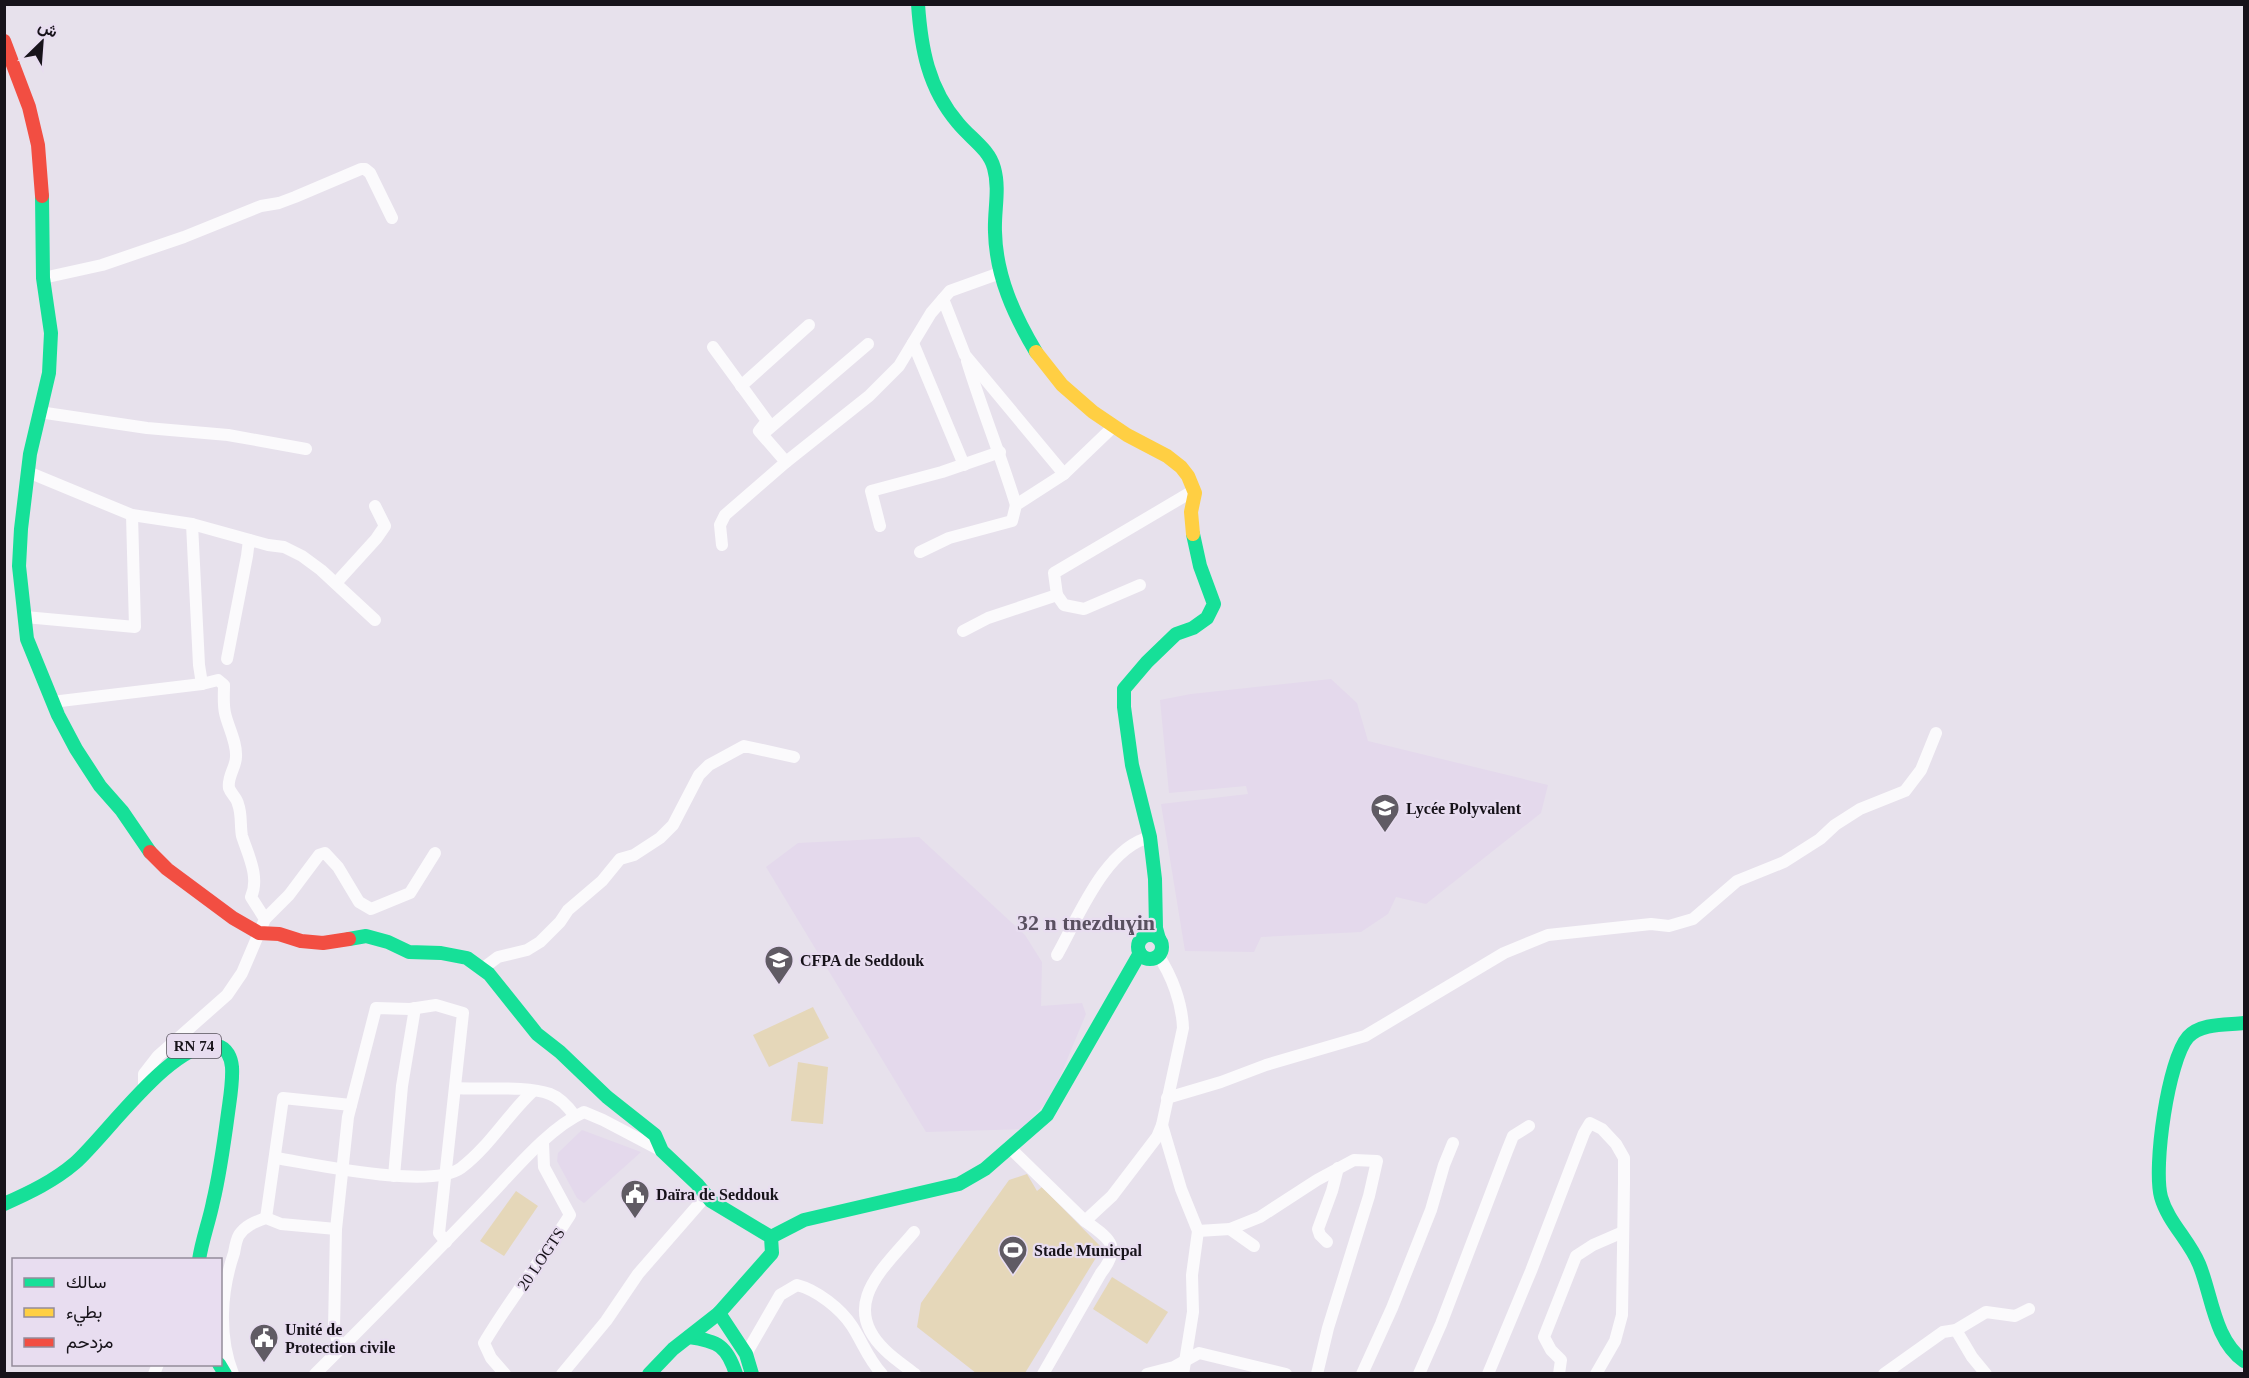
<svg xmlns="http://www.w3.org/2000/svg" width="2249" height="1378" font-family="'Times New Roman',Vazirmatn,serif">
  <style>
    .built { fill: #e4d9ec }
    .green { fill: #e5d7b9 }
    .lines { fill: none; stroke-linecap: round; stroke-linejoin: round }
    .street { stroke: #fbfafc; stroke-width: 12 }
    .fast { stroke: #16e098; stroke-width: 14 }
    .slow { stroke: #ffcf43; stroke-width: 14 }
    .jam { stroke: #f24e42; stroke-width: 14 }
    .labels { text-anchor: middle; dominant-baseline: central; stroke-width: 4.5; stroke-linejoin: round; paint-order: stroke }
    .shield { fill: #e8ddf0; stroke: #56505a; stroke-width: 1.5 }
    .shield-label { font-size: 15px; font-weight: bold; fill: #17131a }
    .poi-label { font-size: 16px; font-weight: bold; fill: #17131a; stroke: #e8ddf0; text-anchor: start }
    .street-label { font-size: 16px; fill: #17131a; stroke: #e8ddf0 }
    .district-label { font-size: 22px; font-weight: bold; fill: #595060; stroke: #e8ddf0 }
  </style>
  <rect width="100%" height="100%" fill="#e7e1ec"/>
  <!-- built -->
  <g class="built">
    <path d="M 1331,679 L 1357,703 L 1368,741 L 1548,785 L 1541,813 L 1426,904 L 1396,897 L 1388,914 L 1361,932 L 1261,937 L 1254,952 L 1185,951 L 1161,804 L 1248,794 L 1246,786 L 1169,793 L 1160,700 L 1191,694 Z"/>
    <path d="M 919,837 L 1025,935 L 1042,962 L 1041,1006 L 1082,1003 L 1086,1014 L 1052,1096 L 1022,1129 L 926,1132 L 766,867 L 798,843 Z"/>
    <path d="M 582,1130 L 641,1152 L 584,1203 L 577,1198 L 557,1161 L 558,1153 Z"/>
  </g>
  <!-- green -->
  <g class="green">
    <path d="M 813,1007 L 829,1038 L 769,1067 L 753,1035 Z"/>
    <path d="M 798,1062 L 828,1067 L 823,1124 L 791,1121 Z"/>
    <path d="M 1027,1174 L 1037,1191 L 1042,1187 L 1102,1248 L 1025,1373 L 976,1373 L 917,1327 L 921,1303 L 1009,1180 Z"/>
    <path d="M 516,1191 L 538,1206 L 504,1256 L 480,1241 Z"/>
    <path d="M 1112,1277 L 1168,1312 L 1147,1344 L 1093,1309 Z"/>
  </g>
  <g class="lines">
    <!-- street -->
    <g class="street">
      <path d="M 43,278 L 102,265 L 184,237 L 261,206 L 279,203 L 295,197 L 361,169 L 365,169 L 370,173 L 392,218"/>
      <path d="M 943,299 L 965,355 L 1064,474"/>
      <path d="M 913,343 L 964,465"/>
      <path d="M 713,347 L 767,421 L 759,431 L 786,462"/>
      <path d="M 967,361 C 982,410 1001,456 1016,505"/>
      <path d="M 741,386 L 809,325"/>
      <path d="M 39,412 L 147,428 L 228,435 L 306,449"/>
      <path d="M 764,433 L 868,344"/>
      <path d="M 28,472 L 132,515 L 192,524 L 268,545 L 284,547 L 302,556 L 321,570 L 375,620"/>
      <path d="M 192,524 L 199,665 L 202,684"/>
      <path d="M 880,526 L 871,491 L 942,472 L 1000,452"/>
      <path d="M 722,545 L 720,525 L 725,515 L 786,462 L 869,396 L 899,366 L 931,313 L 950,291 L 1000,273"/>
      <path d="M 920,552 L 949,538 L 1012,521 L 1016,505 L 1064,474 L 1113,427"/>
      <path d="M 336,583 L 376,539 L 385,526 L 375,506"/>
      <path d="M 1057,595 L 1064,605 L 1084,609 L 1140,585"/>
      <path d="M 25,617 L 135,627 L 132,515"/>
      <path d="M 963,631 L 988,618 L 1057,595 L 1054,573 L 1193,491"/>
      <path d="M 227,659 L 247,556 L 249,540"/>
      <path d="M 52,702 L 202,684 L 218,680 L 224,685 C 224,694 223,704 225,713 C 228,727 237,742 236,757 C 236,767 227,777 229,788 C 231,794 237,798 238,804 C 242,814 240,826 242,836 C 248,855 260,877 251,897 L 265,919 L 242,973 L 227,995 L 158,1056 L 144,1074 L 144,1088"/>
      <path d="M 265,919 L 289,895 L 319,855 L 325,853 L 338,867 L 359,902 L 371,909 L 410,893 L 435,853"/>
      <path d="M 1057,955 C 1078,918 1105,848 1150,837"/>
      <path d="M 482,969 L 498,957 L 527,950 L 540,942 L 560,922 L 568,910 L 602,881 L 620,859 L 634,855 L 660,838 L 673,825 L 699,775 L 709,765 L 744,746 L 794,757"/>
      <path d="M 455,1088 C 483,1090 525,1085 550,1094 C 561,1098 569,1108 575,1116"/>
      <path d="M 1167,1098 L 1221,1082 L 1266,1065 L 1365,1036 L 1504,953 L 1548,935 L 1651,924 L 1669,926 L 1693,919 L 1737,881 L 1784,862 L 1820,839 L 1835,825 L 1860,809 L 1905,791 L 1921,770 L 1936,733"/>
      <path d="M 1162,1125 L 1181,1189 L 1198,1231 L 1192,1275 L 1193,1312 L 1183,1374"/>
      <path d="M 1009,1147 L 1085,1221"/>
      <path d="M 276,1158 C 314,1164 431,1190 461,1168 C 489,1147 507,1115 533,1091"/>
      <path d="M 394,1176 L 402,1086 L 415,1008"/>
      <path d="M 266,1218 L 283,1098 L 351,1105"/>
      <path d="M 1230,1229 L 1254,1246"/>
      <path d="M 1198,1231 L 1230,1229 L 1260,1217 L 1317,1180 L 1354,1160 L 1377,1161 L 1369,1196 L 1328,1328 L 1317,1374"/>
      <path d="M 914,1232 C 884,1268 838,1305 885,1350 C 894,1359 905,1366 915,1374"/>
      <path d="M 1327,1242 L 1320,1235 L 1318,1229 L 1332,1191 L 1338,1168"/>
      <path d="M 1956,1330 L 1972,1357 L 1986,1374"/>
      <path d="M 340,1349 L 334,1329 L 336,1229 L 348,1117 L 376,1008 L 410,1009 L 436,1005 L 463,1013 L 439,1233 L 446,1242"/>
      <path d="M 746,1354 L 780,1295 L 797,1285 C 817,1290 841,1309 852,1326 C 863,1343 868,1359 882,1374"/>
      <path d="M 154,1374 L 158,1364"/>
      <path d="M 233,1374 C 218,1336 221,1291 234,1253 C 235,1248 236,1240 239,1235 C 246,1225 255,1222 266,1218 L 281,1224 L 336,1229"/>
      <path d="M 315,1374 C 371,1319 425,1263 479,1207 C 509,1177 546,1129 584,1112 L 603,1120 L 662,1151"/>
      <path d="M 505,1374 L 491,1358 L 484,1343 C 510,1299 542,1259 570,1215 L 544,1167 L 543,1143"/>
      <path d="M 562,1374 L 606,1321 L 638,1274 L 706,1196"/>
      <path d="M 1043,1374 L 1101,1273 C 1123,1245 1108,1238 1085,1221 L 1112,1196 L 1157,1137 L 1162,1125 L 1183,1028 C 1182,1003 1172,976 1158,955"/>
      <path d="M 1147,1374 L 1174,1367 L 1199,1353 L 1286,1374"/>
      <path d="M 1362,1374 L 1392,1308 L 1431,1210 L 1444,1165 L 1453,1143"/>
      <path d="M 1419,1374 L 1441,1324 L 1507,1151 L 1513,1136 L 1529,1126"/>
      <path d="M 1488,1374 L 1531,1271 L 1584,1133 L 1590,1123 L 1602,1129 L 1616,1144 L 1624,1158 L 1624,1182 L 1622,1315 L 1615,1341 L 1596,1374"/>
      <path d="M 1559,1374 L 1561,1360 L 1551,1350 L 1544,1337 L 1576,1256 L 1593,1245 L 1623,1232"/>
      <path d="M 1884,1374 L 1943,1332 L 1956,1330 L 1986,1312 L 2015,1316 L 2029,1309"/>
    </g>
    <!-- fast -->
    <g class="fast">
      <path d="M 918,4 C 921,48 928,88 958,123 C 970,138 989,149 994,168 C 1000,189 994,211 995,232 C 996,276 1014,315 1036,352"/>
      <path d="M 42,196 L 43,278 L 51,333 L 49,373 L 30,454 L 21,529 L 19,566 L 27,639 L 58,715 L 76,749 L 100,786 L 122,811 L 150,852"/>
      <circle cx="1150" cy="947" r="12"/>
      <path d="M 349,939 L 366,936 L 388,942 L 409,952 L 441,953 L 467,958 L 489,974 L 537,1034 L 560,1052 L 607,1097 L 655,1135 L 662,1151 L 697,1184 L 711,1201 L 771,1237 L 772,1253 L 719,1313"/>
      <path d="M 1159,939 L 1156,928 L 1155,879 L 1150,837 L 1132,765 L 1124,707 L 1124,689 L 1147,662 L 1176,634 L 1193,628 L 1207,618 L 1214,604 L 1200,566 L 1193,534"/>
      <path d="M 2244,1023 C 2226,1025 2201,1023 2188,1037 C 2168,1060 2153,1167 2161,1197 C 2168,1222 2189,1240 2199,1264 C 2212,1295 2214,1340 2244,1361"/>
      <path d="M 4,1204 C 29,1193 54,1181 75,1163 C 106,1136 175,1036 218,1046 C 227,1048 231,1058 232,1067 C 233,1082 230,1098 228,1113 C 224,1143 220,1173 213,1202 C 209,1222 202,1240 199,1260"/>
      <path d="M 771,1237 L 804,1220 L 959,1184 L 985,1169 L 1047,1115 L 1140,953"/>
      <path d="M 689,1337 C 718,1341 727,1346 736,1374"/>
      <path d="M 219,1364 L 225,1374"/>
      <path d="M 649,1374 L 673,1349 L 719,1313 L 746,1354 L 752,1374"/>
    </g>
    <!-- slow -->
    <path class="slow" d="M 1036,352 L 1062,385 L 1093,412 L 1127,435 L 1167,456 L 1181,467 L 1188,476 L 1195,493 L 1191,512 L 1193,534"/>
    <!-- jam -->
    <g class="jam">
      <path d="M 4,41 L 29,107 L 38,145 L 42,196"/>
      <path d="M 150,852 L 167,869 L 233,918 L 259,933 L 279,934 L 301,941 L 323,943 L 349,939"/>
    </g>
  </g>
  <!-- icons -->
  <defs>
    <g id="school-pin" transform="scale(1.5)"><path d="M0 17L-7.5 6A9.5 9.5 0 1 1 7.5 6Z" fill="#605b64" stroke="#e8ddf0"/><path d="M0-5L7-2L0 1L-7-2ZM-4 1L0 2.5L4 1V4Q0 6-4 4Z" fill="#fff"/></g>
    <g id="university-pin" transform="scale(1.5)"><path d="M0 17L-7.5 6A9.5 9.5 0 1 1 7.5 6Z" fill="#605b64" stroke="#e8ddf0"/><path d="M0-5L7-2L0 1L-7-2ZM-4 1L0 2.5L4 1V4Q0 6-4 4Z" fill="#fff"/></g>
    <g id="civic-pin" transform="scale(1.5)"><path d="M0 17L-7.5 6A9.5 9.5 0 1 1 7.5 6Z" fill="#605b64" stroke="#e8ddf0"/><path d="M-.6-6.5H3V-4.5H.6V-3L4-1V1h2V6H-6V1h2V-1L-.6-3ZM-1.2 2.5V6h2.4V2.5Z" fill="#fff"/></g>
    <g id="stadium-pin" transform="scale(1.5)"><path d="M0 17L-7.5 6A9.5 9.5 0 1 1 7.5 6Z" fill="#605b64" stroke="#e8ddf0"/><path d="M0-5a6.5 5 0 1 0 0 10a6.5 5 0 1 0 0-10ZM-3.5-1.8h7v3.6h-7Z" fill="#fff"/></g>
  </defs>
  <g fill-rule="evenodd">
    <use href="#school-pin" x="1385" y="808"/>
    <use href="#university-pin" x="779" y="960"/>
    <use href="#civic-pin" x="635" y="1194"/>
    <use href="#stadium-pin" x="1013" y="1250"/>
    <use href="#civic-pin" x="264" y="1338"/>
  </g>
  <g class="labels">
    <!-- shield labels -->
    <rect class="shield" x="167" y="1034" width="54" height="24" rx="4.5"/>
    <g class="shield-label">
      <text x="194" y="1046">RN 74</text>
    </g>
    <!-- poi labels -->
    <g class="poi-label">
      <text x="1406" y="808">Lycée Polyvalent</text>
      <text x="800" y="960">CFPA de Seddouk</text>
      <text x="656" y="1194">Daïra de Seddouk</text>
      <text x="1034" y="1250">Stade Municpal</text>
      <text x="285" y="1329">Unité de<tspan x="285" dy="18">Protection civile</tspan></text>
    </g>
    <!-- street labels -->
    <g class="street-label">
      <text transform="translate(541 1259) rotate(-56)">20 LOGTS</text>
    </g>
    <!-- district labels -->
    <g class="district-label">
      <text x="1086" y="922">32 n tnezduɣin</text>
    </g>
  </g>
  <!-- border -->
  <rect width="2249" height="1378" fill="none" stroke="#17131a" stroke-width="12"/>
  <!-- legend -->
  <rect x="12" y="1258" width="210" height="108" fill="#e8ddf0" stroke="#948c9a" stroke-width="1.5"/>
  <rect x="24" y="1278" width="30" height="9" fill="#16e098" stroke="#948c9a" stroke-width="1.5"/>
  <text x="66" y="1288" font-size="18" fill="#17131a">سالك</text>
  <rect x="24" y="1308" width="30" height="9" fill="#ffcf43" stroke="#948c9a" stroke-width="1.5"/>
  <text x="66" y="1318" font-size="18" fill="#17131a">بطيء</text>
  <rect x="24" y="1338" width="30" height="9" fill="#f24e42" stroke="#948c9a" stroke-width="1.5"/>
  <text x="66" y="1348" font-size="18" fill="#17131a">مزدحم</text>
  <!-- north arrow -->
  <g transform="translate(42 42) rotate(25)" stroke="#e8ddf0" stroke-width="4.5" paint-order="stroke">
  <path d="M0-4.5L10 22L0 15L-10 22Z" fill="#17131a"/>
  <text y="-9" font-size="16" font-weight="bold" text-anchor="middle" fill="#17131a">ش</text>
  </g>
</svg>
